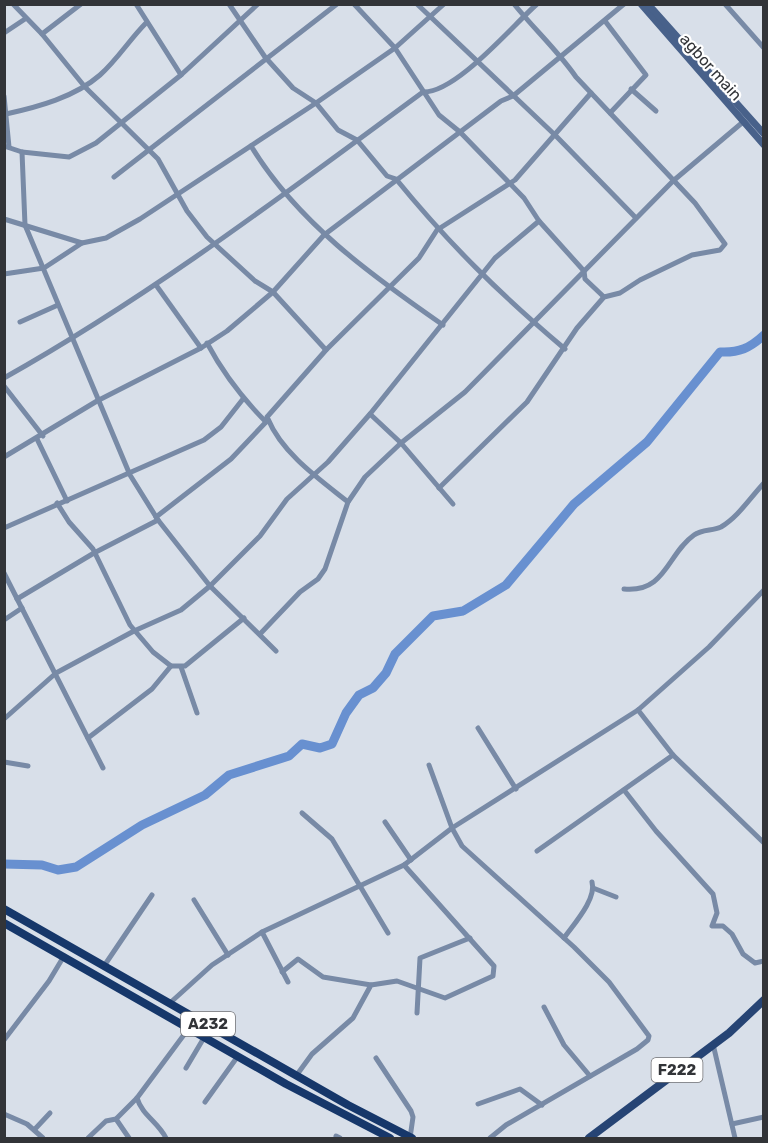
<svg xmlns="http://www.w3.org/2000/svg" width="768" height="1143" font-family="Rubik,sans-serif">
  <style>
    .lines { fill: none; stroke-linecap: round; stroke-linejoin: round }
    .river { stroke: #6890d0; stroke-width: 9 }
    .minor { stroke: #788aa6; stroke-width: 5 }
    .secondary { stroke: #48618a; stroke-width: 7 }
    .primary { stroke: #264474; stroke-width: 8 }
    .trunk { stroke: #16376a; stroke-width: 8 }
    .labels { text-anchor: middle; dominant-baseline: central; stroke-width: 4.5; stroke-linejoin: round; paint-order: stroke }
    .shield { fill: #fff; stroke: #707174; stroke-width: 1.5 }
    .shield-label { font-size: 15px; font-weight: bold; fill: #323438 }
    .street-label { font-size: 16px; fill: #323438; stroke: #fff }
  </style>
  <rect width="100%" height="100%" fill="#d8dfe9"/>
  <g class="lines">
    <!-- river -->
    <path class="river" d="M 4,864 L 42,865 L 58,870 L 76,867 L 142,825 L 205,795 L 229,775 L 289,756 L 302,744 L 320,748 L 332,744 L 346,713 L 359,695 L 373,688 L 386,673 L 395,654 L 433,616 L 463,611 L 506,585 L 574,504 L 647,442 L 720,352 C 739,353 750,348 764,335"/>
    <!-- minor -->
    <g class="minor">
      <path d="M 13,4 L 42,34 L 85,87 L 158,159 L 187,211 L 207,237 L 255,281 L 273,292 L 326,350"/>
      <path d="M 136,4 L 181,75"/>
      <path d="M 229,4 L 265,57 L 293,88 L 316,103 L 338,130 L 357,140 L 387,176 L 396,179 C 449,244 501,295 565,349"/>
      <path d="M 354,4 L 395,48 L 439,115 L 460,132 L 524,198 L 539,221 L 584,271 L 585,279 L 604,297"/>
      <path d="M 417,4 L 556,136 L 636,218"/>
      <path d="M 725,4 L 764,48"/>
      <path d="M 605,21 L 646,75 L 610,113"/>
      <path d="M 4,33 L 25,19"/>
      <path d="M 42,34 L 81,4"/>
      <path d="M 631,89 L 656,111"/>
      <path d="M 4,96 L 9,147"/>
      <path d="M 6,114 C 38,107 75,97 100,75 C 117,60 130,39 146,23"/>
      <path d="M 4,146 L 22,152 L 69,157 L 96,143 L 181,75 L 258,4"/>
      <path d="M 251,146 C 297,222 371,275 443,325"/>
      <path d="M 22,152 L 25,225 L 130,475 L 158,520 L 210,586 L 276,651"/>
      <path d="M 114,177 L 337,4"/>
      <path d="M 4,219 L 82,243"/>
      <path d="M 4,274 L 44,268 L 82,243 L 106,238 L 140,219 L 316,103 L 395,48 L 444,4"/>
      <path d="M 156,285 L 201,348"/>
      <path d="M 20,322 L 58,305"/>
      <path d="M 207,343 C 223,373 242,398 266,422"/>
      <path d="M 4,378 C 152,295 287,192 423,92 C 456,93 512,26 537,4"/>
      <path d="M 4,386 L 43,436"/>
      <path d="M 370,414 L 401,443 L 453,504"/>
      <path d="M 268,419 C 282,453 319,479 348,502"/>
      <path d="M 37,439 L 67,501"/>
      <path d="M 4,457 L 97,401 L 201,348 L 227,331 L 273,292 L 324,235 L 501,101 L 513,96 L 624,4"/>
      <path d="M 439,488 L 527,402 L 577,328 L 604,297 L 620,293 L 640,280 L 692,255 L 720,250 L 725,244 L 695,203 L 576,77 C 558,51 534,29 514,4"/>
      <path d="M 57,503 L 69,522 L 93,549 L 130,625 L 153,652 L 171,666 L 185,666 L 244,618"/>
      <path d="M 156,517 L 231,459 L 266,422 L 267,417 L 326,350 L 419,258 L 437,230 L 515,180 L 591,93"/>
      <path d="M 4,528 L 204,440 L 221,427 L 243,399"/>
      <path d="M 4,573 L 103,768"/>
      <path d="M 624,589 C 666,593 667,554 694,535 C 702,529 712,531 721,527 C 738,517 750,498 764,483"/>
      <path d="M 17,599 L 94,553 L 158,520"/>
      <path d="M 4,620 L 22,608"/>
      <path d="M 260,634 L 300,592 L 318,579 L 325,569 L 348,502 L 365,477 L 401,443 L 465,392 L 673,181 L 743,122"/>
      <path d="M 181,667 L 197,713"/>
      <path d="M 638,710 L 673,755 L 764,843"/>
      <path d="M 4,719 L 56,673 L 134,631 L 181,610 L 210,586 L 260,536 L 287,499 L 328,462 L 370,414 L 495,258 L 539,221"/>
      <path d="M 478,728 L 516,789"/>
      <path d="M 88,738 L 152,689 L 171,666"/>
      <path d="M 4,762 L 28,766"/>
      <path d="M 429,765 L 452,828 L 462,846 L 574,947 L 609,982 L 649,1036 L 648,1040 L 637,1049 L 506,1125 L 490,1138"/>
      <path d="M 624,790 L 656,831 L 713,894 L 717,913 L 712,926 L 723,926 L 732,934 L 743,954 L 755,963 L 764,961"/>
      <path d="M 302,813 L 332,839 L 388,933"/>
      <path d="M 385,822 L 411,860"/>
      <path d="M 537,851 L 673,755"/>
      <path d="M 593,888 L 616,897"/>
      <path d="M 194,900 L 228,955"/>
      <path d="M 262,932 L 288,982"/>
      <path d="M 564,938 C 573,925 597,899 592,882"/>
      <path d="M 104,966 L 152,895"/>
      <path d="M 282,972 L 298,959 L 323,977 L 371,985"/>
      <path d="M 171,1002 L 212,965 L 262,932 L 404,865 L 452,828 L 638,710 L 709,647 L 764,590"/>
      <path d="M 544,1007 L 564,1045 L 590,1076"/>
      <path d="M 417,1013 L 420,958 L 470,938"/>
      <path d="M 4,1040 L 49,981 L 64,956"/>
      <path d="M 713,1044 L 735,1138"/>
      <path d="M 376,1058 L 411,1111 L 413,1117 L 410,1138"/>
      <path d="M 186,1068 L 205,1036"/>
      <path d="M 296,1076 L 312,1054 L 353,1018 L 371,985 L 397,981 L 445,998 L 493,976 L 494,966 L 404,865"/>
      <path d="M 137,1098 C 142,1115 158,1122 166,1138"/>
      <path d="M 205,1102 L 238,1056"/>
      <path d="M 478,1104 L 520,1089 L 542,1105"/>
      <path d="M 4,1114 L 27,1124 L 43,1138"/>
      <path d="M 116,1119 L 129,1138"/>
      <path d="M 732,1124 L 764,1117"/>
      <path d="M 35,1129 L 50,1113"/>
      <path d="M 336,1136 L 340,1138"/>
      <path d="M 88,1138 L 106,1121 L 116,1119 L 137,1098 L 189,1028"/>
    </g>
    <!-- secondary -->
    <g class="secondary">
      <path d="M 641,4 L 764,145"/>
      <path d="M 648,4 L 764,134"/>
    </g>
    <!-- primary -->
    <path class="primary" d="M 589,1138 L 729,1033 L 764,1000"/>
    <!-- trunk -->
    <g class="trunk">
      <path d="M 4,909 L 348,1105 L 412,1138"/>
      <path d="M 4,923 L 286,1084 L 390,1138"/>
    </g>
  </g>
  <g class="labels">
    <!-- shield labels -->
    <g class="shield">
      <rect x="181" y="1012" width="54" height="24" rx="4.5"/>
      <rect x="651.5" y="1058" width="51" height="24" rx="4.5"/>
    </g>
    <g class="shield-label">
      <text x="208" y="1024">A232</text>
      <text x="677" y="1070">F222</text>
    </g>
    <!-- street labels -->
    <g class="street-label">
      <text transform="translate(711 67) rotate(48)">agbor main</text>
    </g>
  </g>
  <!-- border -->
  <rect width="768" height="1143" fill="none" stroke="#323438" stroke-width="12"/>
</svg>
